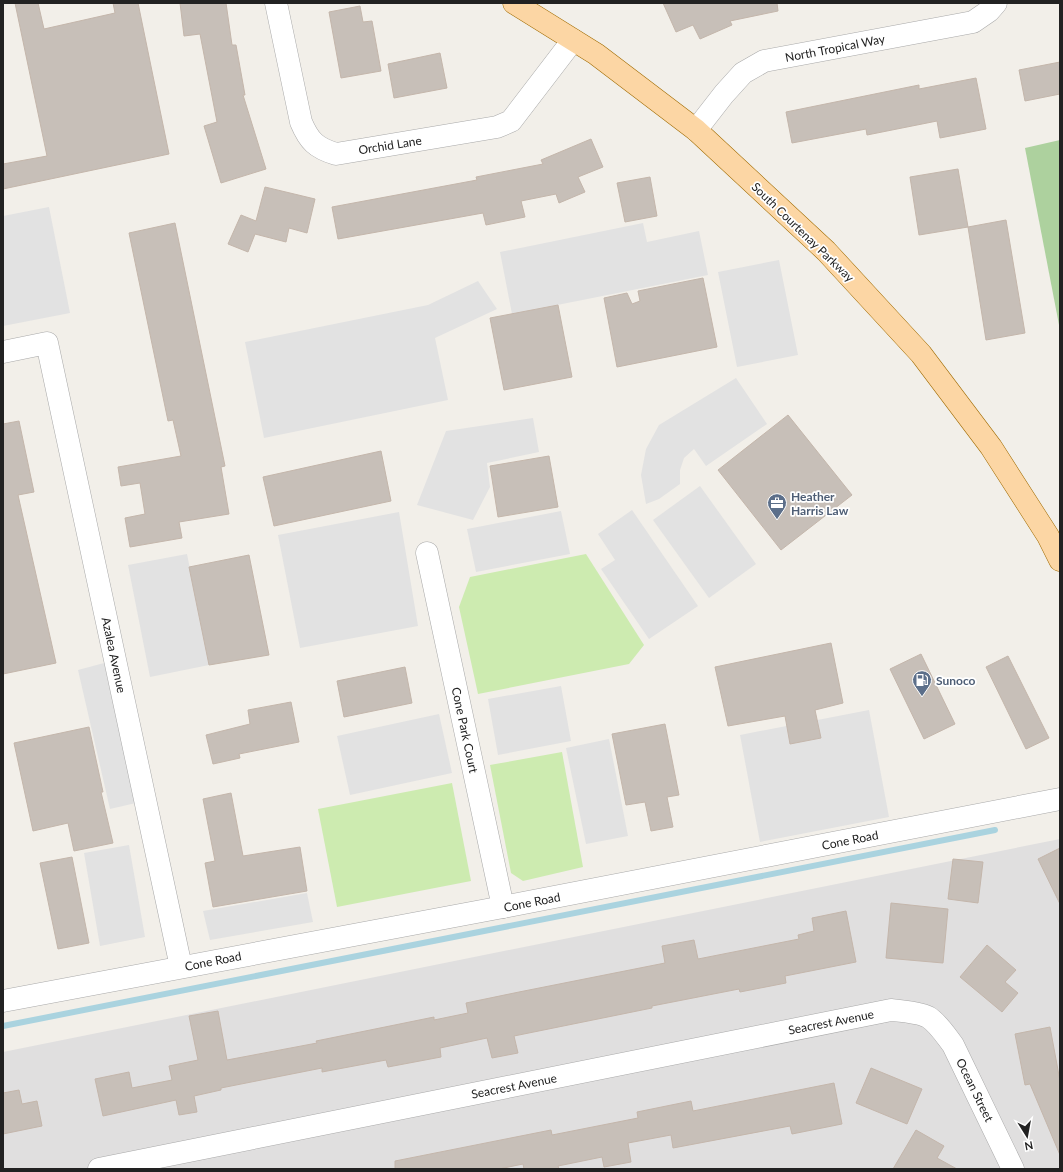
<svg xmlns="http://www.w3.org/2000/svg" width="1063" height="1172" font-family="Lato,sans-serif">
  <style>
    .residential { fill: #e0dfdf }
    .grass { fill: #cdebb0 }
    .forest { fill: #add19e }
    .parking { fill: #e2e2e2 }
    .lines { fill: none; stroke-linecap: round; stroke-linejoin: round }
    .stream { stroke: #aad3df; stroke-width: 6 }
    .building { fill: #c7bfb8; stroke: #c4b6ab }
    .minor-casing { stroke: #a9a9a9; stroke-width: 23 }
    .major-casing { stroke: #a06b00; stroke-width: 23 }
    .minor { stroke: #fff; stroke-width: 22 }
    .major { stroke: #fcd6a4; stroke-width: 22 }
    .labels { text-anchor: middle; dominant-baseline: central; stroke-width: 3.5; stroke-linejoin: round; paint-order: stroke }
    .street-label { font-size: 12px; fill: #222; stroke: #fff }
    .service-label { font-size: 12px; font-weight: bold; fill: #4e5e75; stroke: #fff; text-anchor: start }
  </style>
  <rect width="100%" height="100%" fill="#f2efe9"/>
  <!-- residential -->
  <path class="residential" d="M 1060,839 L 1060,1169 L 3,1169 L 3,1052 Z"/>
  <!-- grass -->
  <g class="grass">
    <path d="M 586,554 L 644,645 L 629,664 L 478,694 L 459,607 L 470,577 Z"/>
    <path d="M 562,752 L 583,867 L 523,881 L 511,873 L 490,765 Z"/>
    <path d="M 452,783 L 471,881 L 337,907 L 318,809 Z"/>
  </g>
  <!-- forest -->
  <path class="forest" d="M 1060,140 L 1060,330 L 1025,148 Z"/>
  <!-- parking -->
  <g class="parking">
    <path d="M 49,207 L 70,313 L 3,326 L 3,216 Z"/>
    <path d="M 643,223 L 647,242 L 699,231 L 708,275 L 512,314 L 500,252 Z"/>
    <path d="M 779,260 L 798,355 L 737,367 L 718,272 Z"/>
    <path d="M 478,281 L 497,309 L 435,338 L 448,400 L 264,438 L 245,342 L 428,305 Z"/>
    <path d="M 736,378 L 767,424 L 706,466 L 694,449 L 684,458 L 680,470 L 680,484 L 659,499 L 646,504 L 641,475 L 646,449 L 659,425 Z"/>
    <path d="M 533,418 L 539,452 L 487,463 L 490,487 L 473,520 L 417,505 L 446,431 Z"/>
    <path d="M 700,486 L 756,564 L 709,598 L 653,520 Z"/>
    <path d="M 632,510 L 698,606 L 649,639 L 601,569 L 615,560 L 598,534 Z"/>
    <path d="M 561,511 L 570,554 L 476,572 L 467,529 Z"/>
    <path d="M 399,512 L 418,626 L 300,648 L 278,535 Z"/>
    <path d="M 187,554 L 209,665 L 150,677 L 128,565 Z"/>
    <path d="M 104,663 L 136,803 L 110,809 L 78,670 Z"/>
    <path d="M 561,686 L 571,741 L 498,755 L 488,699 Z"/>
    <path d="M 869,710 L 889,817 L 760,842 L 740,735 Z"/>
    <path d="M 439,714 L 452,773 L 350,795 L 337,736 Z"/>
    <path d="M 609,739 L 628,836 L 586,844 L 566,748 Z"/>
    <path d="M 129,845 L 145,937 L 100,946 L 84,853 Z"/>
    <path d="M 307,893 L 313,922 L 210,940 L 203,911 Z"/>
  </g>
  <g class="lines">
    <!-- stream -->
    <path class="stream" d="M 3,1026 L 995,830"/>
  </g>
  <!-- building -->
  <g class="building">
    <path d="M 15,3 L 38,3 L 44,29 L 115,13 L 113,3 L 138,3 L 169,154 L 3,189 L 3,164 L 47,156 Z"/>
    <path d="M 180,3 L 226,3 L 232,45 L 236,45 L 245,95 L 243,95 L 266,169 L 221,183 L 204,126 L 217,122 L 200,34 L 184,36 Z"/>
    <path d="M 663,3 L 777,3 L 778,11 L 730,21 L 732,25 L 700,39 L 693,25 L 676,32 Z"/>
    <path d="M 360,6 L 363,22 L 372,21 L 381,71 L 341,78 L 329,12 Z"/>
    <path d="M 440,53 L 447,88 L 394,98 L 388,64 Z"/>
    <path d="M 1060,62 L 1060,94 L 1025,101 L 1019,70 Z"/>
    <path d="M 976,78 L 986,129 L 940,138 L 937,121 L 867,135 L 866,129 L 792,143 L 786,112 L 919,85 L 919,89 Z"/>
    <path d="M 591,139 L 603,167 L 578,177 L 585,192 L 559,203 L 556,194 L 521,201 L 525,217 L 486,225 L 483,213 L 338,239 L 332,207 L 477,180 L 476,177 L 543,164 L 541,160 Z"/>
    <path d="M 958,169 L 968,227 L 919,235 L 910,177 Z"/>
    <path d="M 650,177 L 657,216 L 625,222 L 617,183 Z"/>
    <path d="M 265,187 L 315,199 L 307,233 L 289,228 L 286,242 L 255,234 L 248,252 L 228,244 L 241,215 L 256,221 Z"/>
    <path d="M 1006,220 L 1025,333 L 986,340 L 968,227 Z"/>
    <path d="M 175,223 L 225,466 L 221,467 L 229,514 L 179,522 L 182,538 L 130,547 L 125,518 L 145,514 L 140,483 L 121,486 L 118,467 L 181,456 L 173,420 L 168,421 L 129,233 Z"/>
    <path d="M 703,278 L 717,347 L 617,367 L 604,298 L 627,293 L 632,304 L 640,301 L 638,291 Z"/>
    <path d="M 558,305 L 572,377 L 504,390 L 490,318 Z"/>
    <path d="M 788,415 L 852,495 L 781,550 L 718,470 Z"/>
    <path d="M 19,421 L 34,492 L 18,495 L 56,663 L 3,674 L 3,424 Z"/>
    <path d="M 381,451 L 391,501 L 274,526 L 263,477 Z"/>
    <path d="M 549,456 L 558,507 L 498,517 L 490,466 Z"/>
    <path d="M 249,555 L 269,655 L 209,665 L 189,567 Z"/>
    <path d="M 831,643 L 843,703 L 815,710 L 821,738 L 790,744 L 785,716 L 728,726 L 715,667 Z"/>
    <path d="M 921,654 L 955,724 L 924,739 L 890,669 Z"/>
    <path d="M 1008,656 L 1049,738 L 1026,749 L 986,667 Z"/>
    <path d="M 405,667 L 412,703 L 344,717 L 337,681 Z"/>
    <path d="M 291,702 L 299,742 L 239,754 L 240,758 L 213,764 L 206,735 L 250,724 L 248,710 Z"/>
    <path d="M 665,724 L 679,795 L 667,797 L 673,827 L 651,831 L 645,802 L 626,805 L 612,734 Z"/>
    <path d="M 89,727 L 103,792 L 101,792 L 113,843 L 74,851 L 68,823 L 33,831 L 14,743 Z"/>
    <path d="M 231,793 L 243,856 L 300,847 L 307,891 L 213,907 L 205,863 L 215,861 L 203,799 Z"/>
    <path d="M 1060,848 L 1060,904 L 1038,859 Z"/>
    <path d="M 72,857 L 89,943 L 58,949 L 40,863 Z"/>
    <path d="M 953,859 L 983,862 L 978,903 L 948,899 Z"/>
    <path d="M 891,903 L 948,909 L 943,963 L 886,958 Z"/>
    <path d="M 846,911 L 856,962 L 785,976 L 786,983 L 740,992 L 739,989 L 652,1006 L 652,1008 L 514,1036 L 518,1053 L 492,1058 L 487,1038 L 440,1048 L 441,1057 L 388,1067 L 386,1060 L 322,1072 L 322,1068 L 221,1088 L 221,1090 L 194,1096 L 197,1112 L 179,1115 L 176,1100 L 103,1116 L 95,1079 L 129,1072 L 132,1088 L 172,1080 L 169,1066 L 198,1060 L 189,1016 L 218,1011 L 227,1060 L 317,1043 L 316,1041 L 380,1028 L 434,1017 L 434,1020 L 468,1013 L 466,1003 L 519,992 L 665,963 L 662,946 L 694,940 L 698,959 L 799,939 L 798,935 L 814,931 L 812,918 Z"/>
    <path d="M 987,945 L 1016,970 L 1005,982 L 1018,993 L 1002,1012 L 960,977 Z"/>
    <path d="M 1050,1027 L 1060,1081 L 1060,1155 L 1030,1084 L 1025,1085 L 1015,1034 Z"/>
    <path d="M 871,1068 L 922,1089 L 907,1124 L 856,1103 Z"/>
    <path d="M 834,1083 L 842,1124 L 792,1134 L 790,1126 L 673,1148 L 671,1135 L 628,1143 L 631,1162 L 604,1167 L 602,1157 L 558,1166 L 559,1169 L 524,1169 L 523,1164 L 499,1169 L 395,1169 L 395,1161 L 551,1130 L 552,1135 L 638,1118 L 637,1112 L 691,1101 L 693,1111 Z"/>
    <path d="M 19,1090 L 22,1104 L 37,1101 L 42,1126 L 3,1134 L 3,1093 Z"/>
    <path d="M 916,1130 L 944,1146 L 937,1158 L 957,1169 L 893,1169 Z"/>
  </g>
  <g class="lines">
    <!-- minor casing -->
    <g class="minor-casing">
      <g id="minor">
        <path d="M 276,3 L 301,122 C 309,141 316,148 336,154 L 497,127 L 511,121 L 573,40"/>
        <path d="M 696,130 L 724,94 L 743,73 L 764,61 L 973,22 L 989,11 L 996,3"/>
        <path d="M 3,352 L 47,343 L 181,967"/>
        <path d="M 427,553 L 503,907"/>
        <path d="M 3,1001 L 503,907 L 1060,799"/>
        <path d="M 99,1169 L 891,1010 C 901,1011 918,1012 928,1017 C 938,1023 946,1036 953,1045 L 1013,1169"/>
      </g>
    </g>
    <!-- major casing -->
    <g class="major-casing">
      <path id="major" d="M 514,3 L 596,54 L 696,130 L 826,251 L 921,354 L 991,447 L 1048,536 L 1060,560"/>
    </g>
    <!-- minor -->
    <use href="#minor" class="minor"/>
    <!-- major -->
    <use href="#major" class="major"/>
  </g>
  <!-- icons -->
  <defs>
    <g id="office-pin" transform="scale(1)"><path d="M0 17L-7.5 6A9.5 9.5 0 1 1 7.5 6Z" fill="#5c6f8a" stroke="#fff"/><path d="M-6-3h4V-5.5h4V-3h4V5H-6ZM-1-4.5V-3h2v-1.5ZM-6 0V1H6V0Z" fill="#fff"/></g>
    <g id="fuel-pin" transform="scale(1)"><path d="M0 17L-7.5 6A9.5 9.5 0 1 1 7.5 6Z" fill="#5c6f8a" stroke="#fff"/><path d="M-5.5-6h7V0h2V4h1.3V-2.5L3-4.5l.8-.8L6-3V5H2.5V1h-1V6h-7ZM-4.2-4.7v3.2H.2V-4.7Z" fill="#fff"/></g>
  </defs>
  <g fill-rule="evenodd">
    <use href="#office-pin" x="777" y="503"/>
    <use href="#fuel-pin" x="922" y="680"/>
  </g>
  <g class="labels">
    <!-- street labels -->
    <g class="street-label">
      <text transform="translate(835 48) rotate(-11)">North Tropical Way</text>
      <text transform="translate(390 145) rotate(-9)">Orchid Lane</text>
      <text transform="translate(803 232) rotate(44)">South Courtenay Parkway</text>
      <text transform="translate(114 655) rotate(78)">Azalea Avenue</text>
      <text transform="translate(465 730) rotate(78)">Cone Park Court</text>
      <text transform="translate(850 840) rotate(-11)">Cone Road</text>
      <text transform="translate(532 902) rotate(-11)">Cone Road</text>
      <text transform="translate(213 961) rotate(-11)">Cone Road</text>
      <text transform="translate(831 1022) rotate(-11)">Seacrest Avenue</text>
      <text transform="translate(514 1086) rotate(-11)">Seacrest Avenue</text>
      <text transform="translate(975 1090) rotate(64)">Ocean Street</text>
    </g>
    <!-- service labels -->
    <g class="service-label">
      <text x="791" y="496">Heather<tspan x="791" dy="14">Harris Law</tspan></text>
      <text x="936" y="680">Sunoco</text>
    </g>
  </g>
  <!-- border -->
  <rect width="1063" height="1172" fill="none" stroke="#222222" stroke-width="8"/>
  <!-- north arrow -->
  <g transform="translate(1027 1136) rotate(169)" stroke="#ffffff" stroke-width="3" paint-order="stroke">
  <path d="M0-3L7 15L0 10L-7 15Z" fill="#222222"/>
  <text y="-6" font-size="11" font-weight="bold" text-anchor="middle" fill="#222222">N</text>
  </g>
</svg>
